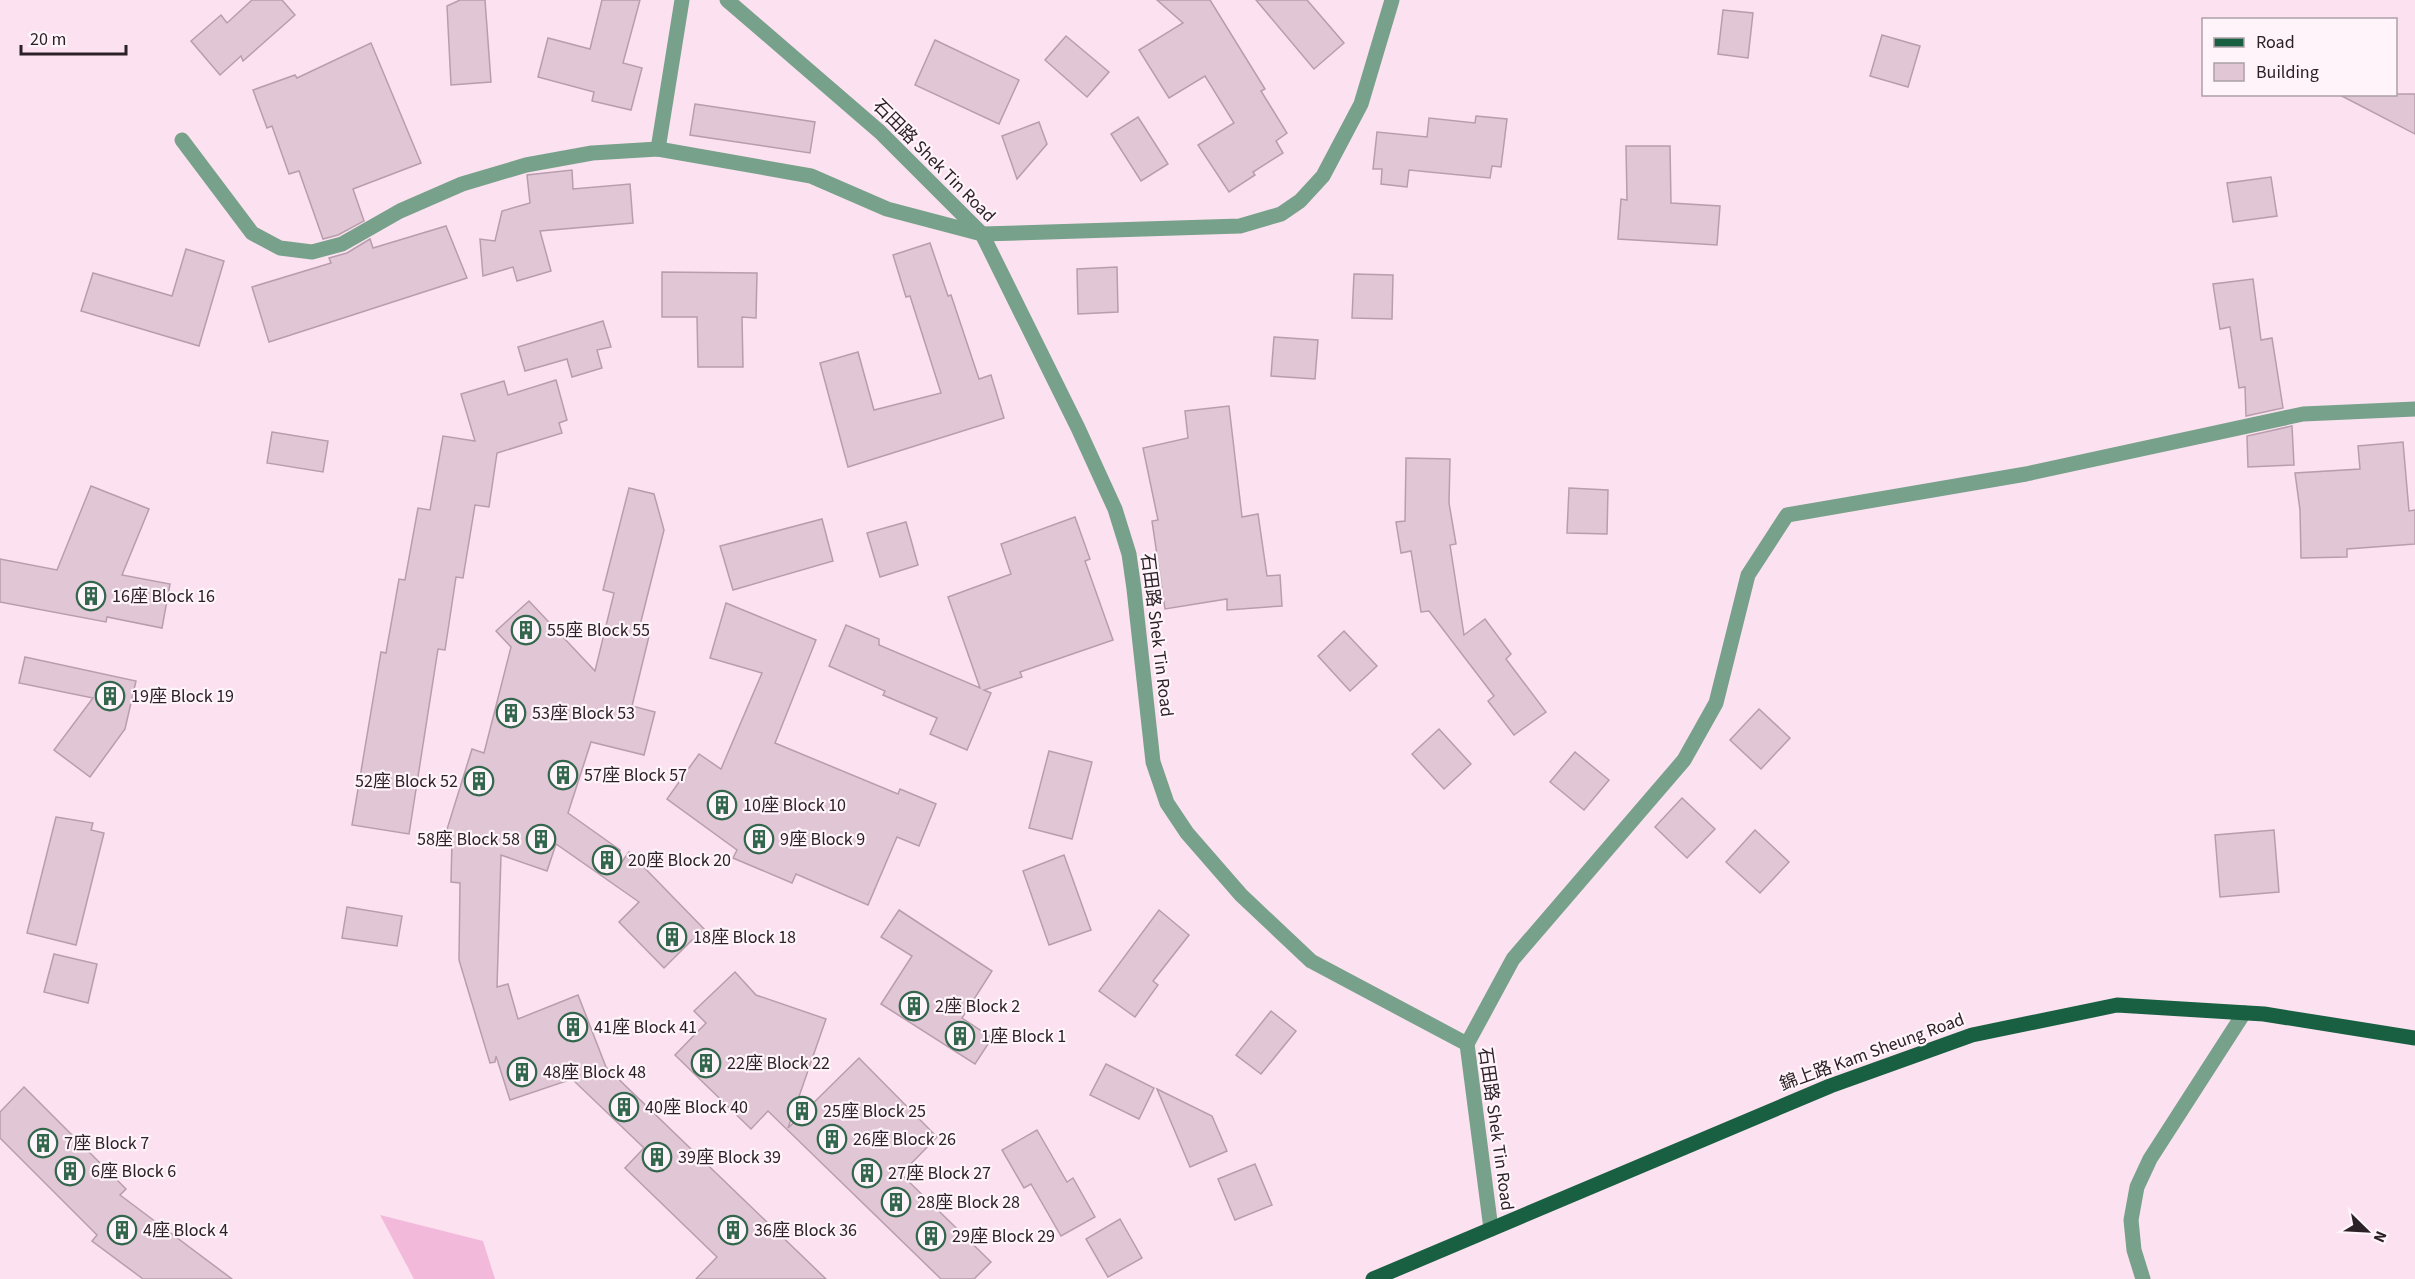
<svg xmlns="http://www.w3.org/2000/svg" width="2415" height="1279" font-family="'Source Sans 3','Noto Sans TC',sans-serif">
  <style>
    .green { fill: #f2b9db }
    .building { fill: #e1c6d5; stroke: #b89ead; stroke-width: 1.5 }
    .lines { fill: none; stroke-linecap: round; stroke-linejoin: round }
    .minor { stroke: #77a18a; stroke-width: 15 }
    .major { stroke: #186041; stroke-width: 15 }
    .labels { text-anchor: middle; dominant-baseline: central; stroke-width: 4.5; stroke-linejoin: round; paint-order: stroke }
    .street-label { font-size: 18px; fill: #2b2127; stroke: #fff4fa }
    .poi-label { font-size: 18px; fill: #2b2127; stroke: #fff4fa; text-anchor: start }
  </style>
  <rect width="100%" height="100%" fill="#fce1f0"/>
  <!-- green -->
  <path class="green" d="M 380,1215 L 483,1241 L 495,1279 L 414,1279 Z"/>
  <!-- building -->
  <g class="building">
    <path d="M 252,0 L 282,0 L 295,15 L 243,61 L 241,56 L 220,75 L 191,41 L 221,15 L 227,23 Z"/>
    <path d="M 460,0 L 485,0 L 491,82 L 451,85 L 447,6 Z"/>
    <path d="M 602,0 L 640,0 L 623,63 L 642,68 L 631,110 L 592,101 L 594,92 L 538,77 L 548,38 L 590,49 Z"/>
    <path d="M 1157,0 L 1210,0 L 1265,89 L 1261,91 L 1287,133 L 1276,141 L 1283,153 L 1253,172 L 1255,175 L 1229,192 L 1198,145 L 1234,123 L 1205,76 L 1169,98 L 1139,50 L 1183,23 Z"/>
    <path d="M 1256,0 L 1307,0 L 1344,43 L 1314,69 Z"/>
    <path d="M 1723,10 L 1753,13 L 1748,58 L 1718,54 Z"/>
    <path d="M 1882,35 L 1920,46 L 1908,87 L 1870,76 Z"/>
    <path d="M 1066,36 L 1109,72 L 1087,97 L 1045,60 Z"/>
    <path d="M 935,40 L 1019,80 L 999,124 L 915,85 Z"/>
    <path d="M 371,43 L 421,163 L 353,189 L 364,221 L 338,235 L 323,239 L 299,171 L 289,174 L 272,126 L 267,128 L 253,90 L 295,75 L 297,78 Z"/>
    <path d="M 2338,94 L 2415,94 L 2415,134 Z"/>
    <path d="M 695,104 L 815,122 L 810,153 L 690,135 Z"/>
    <path d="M 1476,116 L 1507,119 L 1501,167 L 1492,166 L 1490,178 L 1409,170 L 1407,187 L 1381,184 L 1382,169 L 1373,169 L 1377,132 L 1427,137 L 1429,118 L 1475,123 Z"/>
    <path d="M 1138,117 L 1168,164 L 1141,181 L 1111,134 Z"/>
    <path d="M 1039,122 L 1047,144 L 1017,179 L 1002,136 Z"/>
    <path d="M 1626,146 L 1670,146 L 1671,203 L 1720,206 L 1717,245 L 1618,239 L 1621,199 L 1627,200 Z"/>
    <path d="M 572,170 L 573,189 L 630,184 L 633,223 L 540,231 L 551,271 L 517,281 L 513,267 L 483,276 L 480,239 L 495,241 L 502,211 L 530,203 L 527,175 Z"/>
    <path d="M 2271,177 L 2277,216 L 2233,222 L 2227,183 Z"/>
    <path d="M 446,226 L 467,278 L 269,342 L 252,287 L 331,263 L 329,258 L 347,253 L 370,239 L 373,248 Z"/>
    <path d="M 930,243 L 948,296 L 951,295 L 979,379 L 991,375 L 1004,418 L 848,467 L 820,363 L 858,352 L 874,410 L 941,393 L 910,296 L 906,297 L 893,255 Z"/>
    <path d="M 186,249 L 224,261 L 199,346 L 81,311 L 93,273 L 172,296 Z"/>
    <path d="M 1117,267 L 1118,312 L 1078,314 L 1077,269 Z"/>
    <path d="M 662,272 L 757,273 L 756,318 L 742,317 L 743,367 L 698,367 L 697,317 L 662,317 Z"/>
    <path d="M 1354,274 L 1393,275 L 1392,319 L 1352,318 Z"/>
    <path d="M 2253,279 L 2261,340 L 2272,338 L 2283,408 L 2246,416 L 2245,387 L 2239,388 L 2230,327 L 2220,329 L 2213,284 Z"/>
    <path d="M 603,321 L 611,347 L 597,350 L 602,368 L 572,377 L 567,359 L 525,371 L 518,347 Z"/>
    <path d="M 1274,337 L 1318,340 L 1315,379 L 1271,376 Z"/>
    <path d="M 556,380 L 567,420 L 559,423 L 562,433 L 497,453 L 489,507 L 475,505 L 463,578 L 456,577 L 445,650 L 438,649 L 409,834 L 352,825 L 381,652 L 386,653 L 399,579 L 405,580 L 418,508 L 430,510 L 443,436 L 475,441 L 461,394 L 504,381 L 508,395 Z"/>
    <path d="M 1229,406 L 1242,517 L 1258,514 L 1267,576 L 1280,575 L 1282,606 L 1227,610 L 1227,599 L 1165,609 L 1152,521 L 1158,520 L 1143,448 L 1188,438 L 1185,411 Z"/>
    <path d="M 2292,426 L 2294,465 L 2248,467 L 2247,436 Z"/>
    <path d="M 272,432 L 328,441 L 323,472 L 267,463 Z"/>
    <path d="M 2403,442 L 2409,511 L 2415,510 L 2415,544 L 2347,549 L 2347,557 L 2301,558 L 2300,510 L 2295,473 L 2360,469 L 2358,446 Z"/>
    <path d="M 1406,458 L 1450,459 L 1449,503 L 1456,544 L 1450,545 L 1464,635 L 1485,619 L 1511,654 L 1506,659 L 1546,712 L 1514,735 L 1488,701 L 1494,696 L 1429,611 L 1421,612 L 1411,551 L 1401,553 L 1396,522 L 1405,521 Z"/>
    <path d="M 91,486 L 149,509 L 122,575 L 170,584 L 162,628 L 107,617 L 106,622 L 0,602 L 0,559 L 57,570 Z"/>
    <path d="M 629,488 L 654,494 L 664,530 L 639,629 L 650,632 L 632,706 L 655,712 L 644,755 L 591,742 L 568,813 L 620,850 L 614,873 L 629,852 L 708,933 L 699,944 L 692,940 L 664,968 L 619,922 L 639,902 L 556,844 L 547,871 L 501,855 L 497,987 L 508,984 L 518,1019 L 578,995 L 606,1067 L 826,1279 L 696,1279 L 717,1257 L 625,1168 L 644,1148 L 572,1079 L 510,1100 L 496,1056 L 495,1062 L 490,1063 L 459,960 L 460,883 L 451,882 L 452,841 L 444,839 L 472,749 L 484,753 L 511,647 L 496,631 L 529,601 L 595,671 L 614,593 L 603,590 Z"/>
    <path d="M 1569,488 L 1608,490 L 1607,534 L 1567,533 Z"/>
    <path d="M 1075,517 L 1090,559 L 1085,561 L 1113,640 L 1020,672 L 1022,677 L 984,690 L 991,693 L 967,750 L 930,734 L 937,718 L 883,695 L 885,691 L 829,666 L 846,625 L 879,639 L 879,645 L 980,688 L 948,597 L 1011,574 L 1001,544 Z"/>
    <path d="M 822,519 L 833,561 L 733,590 L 720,546 Z"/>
    <path d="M 906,522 L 918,565 L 880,577 L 867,533 Z"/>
    <path d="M 726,603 L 816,640 L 775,743 L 898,794 L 900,789 L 936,804 L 919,846 L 897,837 L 868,905 L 796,874 L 792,883 L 733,858 L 737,850 L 667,799 L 699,754 L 721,769 L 762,673 L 710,658 Z"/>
    <path d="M 1344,631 L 1377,666 L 1350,691 L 1318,656 Z"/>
    <path d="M 25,657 L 136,681 L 125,729 L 90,777 L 54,750 L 93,698 L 19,683 Z"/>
    <path d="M 1759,709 L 1790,738 L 1761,769 L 1730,740 Z"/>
    <path d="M 1439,729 L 1471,764 L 1444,789 L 1412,754 Z"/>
    <path d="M 1049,751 L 1092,762 L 1072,839 L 1029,828 Z"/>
    <path d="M 1575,752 L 1609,780 L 1584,810 L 1550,782 Z"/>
    <path d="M 1682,798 L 1715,829 L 1687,858 L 1655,827 Z"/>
    <path d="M 56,817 L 93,823 L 91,830 L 104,833 L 76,945 L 27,933 Z"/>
    <path d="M 1755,830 L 1789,862 L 1760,893 L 1726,862 Z"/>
    <path d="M 2274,830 L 2279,892 L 2220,897 L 2215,835 Z"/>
    <path d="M 1064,855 L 1091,930 L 1049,945 L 1023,871 Z"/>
    <path d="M 347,907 L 402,916 L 397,946 L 342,938 Z"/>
    <path d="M 899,910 L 992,971 L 962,1018 L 992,1038 L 975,1064 L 881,1004 L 912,956 L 881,937 Z"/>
    <path d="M 1159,910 L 1189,935 L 1153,981 L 1158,985 L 1135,1017 L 1099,991 Z"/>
    <path d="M 54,954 L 97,964 L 88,1003 L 44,992 Z"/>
    <path d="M 735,972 L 756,995 L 826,1019 L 788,1128 L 859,1058 L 937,1137 L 901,1174 L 991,1262 L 974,1279 L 941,1279 L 768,1111 L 751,1129 L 675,1055 L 706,1023 L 694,1011 Z"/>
    <path d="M 1271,1011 L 1296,1031 L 1261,1074 L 1236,1055 Z"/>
    <path d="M 1106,1064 L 1154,1088 L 1139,1119 L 1090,1095 Z"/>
    <path d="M 24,1087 L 126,1189 L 120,1195 L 232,1279 L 143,1279 L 92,1241 L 97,1235 L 0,1138 L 0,1112 Z"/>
    <path d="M 1157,1089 L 1212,1116 L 1227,1151 L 1190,1167 Z"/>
    <path d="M 1037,1130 L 1067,1182 L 1073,1178 L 1095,1217 L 1061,1236 L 1031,1184 L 1024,1188 L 1002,1150 Z"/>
    <path d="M 1255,1164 L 1272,1205 L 1235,1220 L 1218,1179 Z"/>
    <path d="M 1120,1219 L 1142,1258 L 1108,1277 L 1086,1239 Z"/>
  </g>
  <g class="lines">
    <!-- minor -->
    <g class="minor">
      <path d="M 727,0 L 880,132 L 982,234 L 1078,428 L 1115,509 L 1129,554 L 1134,589 L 1153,762 L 1167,803 L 1187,833 L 1241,895 L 1311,961 L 1467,1044 L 1491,1229"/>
      <path d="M 182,140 L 252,233 L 280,248 L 312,252 L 342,244 L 400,211 L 462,184 L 526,165 L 592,153 L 658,149 L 811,176 L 887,209 L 982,234 L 1240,226 L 1281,214 L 1300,201 L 1323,176 L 1361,104 L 1392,0"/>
      <path d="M 658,149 L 682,0"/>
      <path d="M 1467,1044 L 1513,959 L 1684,760 L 1716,703 L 1748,575 L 1787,515 L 2026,474 L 2303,414 L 2415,409"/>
      <path d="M 2143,1279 L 2134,1250 L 2131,1220 L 2137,1187 L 2150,1159 L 2244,1013"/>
    </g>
    <!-- major -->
    <path class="major" d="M 1373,1279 L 1830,1086 L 1972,1035 L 2117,1005 L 2264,1014 L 2415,1038"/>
  </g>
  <!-- icons -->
  <defs>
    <g id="building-ring" transform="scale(1.5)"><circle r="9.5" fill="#fff4fa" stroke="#32674d" stroke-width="1.5"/><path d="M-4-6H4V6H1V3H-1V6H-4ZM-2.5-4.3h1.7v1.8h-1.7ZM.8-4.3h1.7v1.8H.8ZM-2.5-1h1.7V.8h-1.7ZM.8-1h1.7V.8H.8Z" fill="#32674d"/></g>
  </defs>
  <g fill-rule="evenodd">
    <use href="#building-ring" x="91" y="596"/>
    <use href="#building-ring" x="526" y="630"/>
    <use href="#building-ring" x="110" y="696"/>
    <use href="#building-ring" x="511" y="713"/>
    <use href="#building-ring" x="563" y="775"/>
    <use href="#building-ring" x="479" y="781"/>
    <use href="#building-ring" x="722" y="805"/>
    <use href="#building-ring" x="541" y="839"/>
    <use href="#building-ring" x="759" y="839"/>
    <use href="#building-ring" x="607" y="860"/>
    <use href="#building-ring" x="672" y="937"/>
    <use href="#building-ring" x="914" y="1006"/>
    <use href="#building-ring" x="573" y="1027"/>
    <use href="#building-ring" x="960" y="1036"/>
    <use href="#building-ring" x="706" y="1063"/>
    <use href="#building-ring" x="522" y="1072"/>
    <use href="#building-ring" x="624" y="1107"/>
    <use href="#building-ring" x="802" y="1111"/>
    <use href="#building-ring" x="832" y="1139"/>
    <use href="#building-ring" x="43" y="1143"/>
    <use href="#building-ring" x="657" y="1157"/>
    <use href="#building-ring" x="70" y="1171"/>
    <use href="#building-ring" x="867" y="1173"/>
    <use href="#building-ring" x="896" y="1202"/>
    <use href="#building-ring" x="122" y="1230"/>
    <use href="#building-ring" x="733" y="1230"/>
    <use href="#building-ring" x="931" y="1236"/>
  </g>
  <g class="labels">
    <!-- street labels -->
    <g class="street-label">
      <text transform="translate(934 161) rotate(45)">石田路 Shek Tin Road</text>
      <text transform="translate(1157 635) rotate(83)">石田路 Shek Tin Road</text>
      <text transform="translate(1872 1052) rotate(-20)">錦上路 Kam Sheung Road</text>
      <text transform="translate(1496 1129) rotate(82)">石田路 Shek Tin Road</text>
    </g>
    <!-- poi labels -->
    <g class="poi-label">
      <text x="112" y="596">16座 Block 16</text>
      <text x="547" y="630">55座 Block 55</text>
      <text x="131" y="696">19座 Block 19</text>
      <text x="532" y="713">53座 Block 53</text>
      <text x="584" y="775">57座 Block 57</text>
      <text x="458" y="781" text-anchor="end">52座 Block 52</text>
      <text x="743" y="805">10座 Block 10</text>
      <text x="520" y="839" text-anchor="end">58座 Block 58</text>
      <text x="780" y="839">9座 Block 9</text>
      <text x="628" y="860">20座 Block 20</text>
      <text x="693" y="937">18座 Block 18</text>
      <text x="935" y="1006">2座 Block 2</text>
      <text x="594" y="1027">41座 Block 41</text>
      <text x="981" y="1036">1座 Block 1</text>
      <text x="727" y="1063">22座 Block 22</text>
      <text x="543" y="1072">48座 Block 48</text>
      <text x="645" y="1107">40座 Block 40</text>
      <text x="823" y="1111">25座 Block 25</text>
      <text x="853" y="1139">26座 Block 26</text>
      <text x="64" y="1143">7座 Block 7</text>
      <text x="678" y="1157">39座 Block 39</text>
      <text x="91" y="1171">6座 Block 6</text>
      <text x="888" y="1173">27座 Block 27</text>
      <text x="917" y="1202">28座 Block 28</text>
      <text x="143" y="1230">4座 Block 4</text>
      <text x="754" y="1230">36座 Block 36</text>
      <text x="952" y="1236">29座 Block 29</text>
    </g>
  </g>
  <!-- legend -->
  <rect x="2202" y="18" width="195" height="78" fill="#fff4fa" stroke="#aaa0a6" stroke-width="1.5"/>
  <rect x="2214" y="38" width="30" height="9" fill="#186041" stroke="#aaa0a6" stroke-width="1.5"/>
  <text x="2256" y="48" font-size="18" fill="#2b2127">Road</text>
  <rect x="2214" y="63" width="30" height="18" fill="#e1c6d5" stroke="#aaa0a6" stroke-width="1.5"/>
  <text x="2256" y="78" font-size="18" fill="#2b2127">Building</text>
  <!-- north arrow -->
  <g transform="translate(2367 1231) rotate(114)" stroke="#fff4fa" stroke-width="4.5" paint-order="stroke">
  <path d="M0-4.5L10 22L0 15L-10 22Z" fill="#2b2127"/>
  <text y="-9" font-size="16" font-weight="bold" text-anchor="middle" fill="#2b2127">N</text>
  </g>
  <!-- scale -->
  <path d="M21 45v9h105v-9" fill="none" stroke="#2b2127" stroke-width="3"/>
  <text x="30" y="45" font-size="18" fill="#2b2127" stroke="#fff4fa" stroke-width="4.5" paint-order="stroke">20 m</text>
</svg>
